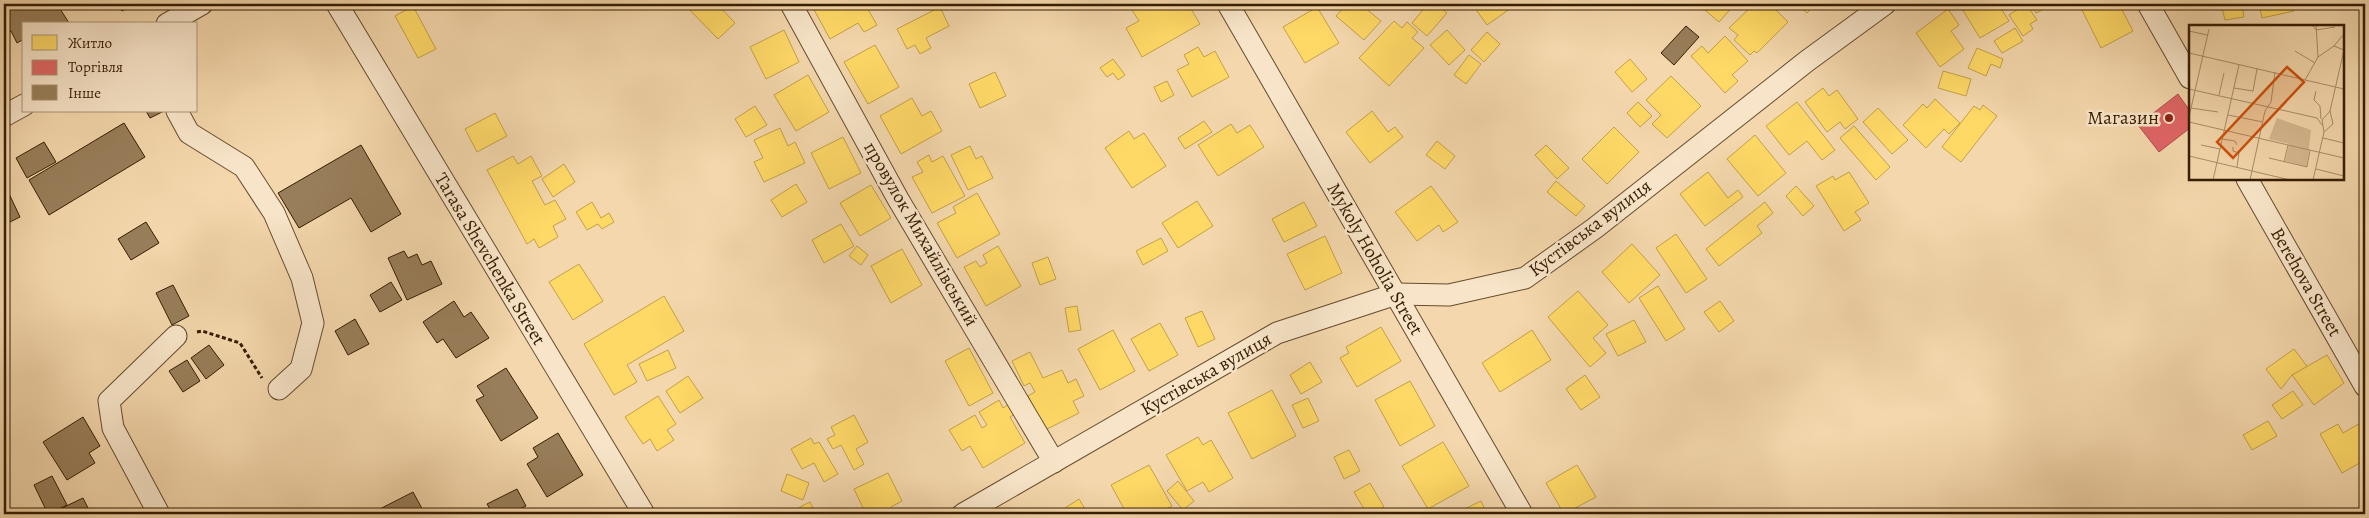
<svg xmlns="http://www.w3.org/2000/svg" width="2369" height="518" font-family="Alegreya,serif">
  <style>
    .homes { fill: #ffd966; stroke: #c2a148 }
    .shops { fill: #e06666; stroke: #ad5048 }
    .building { fill: #987e5a; stroke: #351d01 }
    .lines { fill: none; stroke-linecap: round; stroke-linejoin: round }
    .street-casing { stroke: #654c2c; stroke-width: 23 }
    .path { stroke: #351d01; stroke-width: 3; stroke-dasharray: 4 2.5; stroke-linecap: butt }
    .street { stroke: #f8e5c9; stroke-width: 21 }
    .poi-dot { fill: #8f2418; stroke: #f8e5c9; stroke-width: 2 }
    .labels { text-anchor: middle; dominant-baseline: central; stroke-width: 5; stroke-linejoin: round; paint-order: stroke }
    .poi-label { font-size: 19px; fill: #351d01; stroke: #f8e5c9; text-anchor: end }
    .street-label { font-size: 19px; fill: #351d01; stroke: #f8e5c9 }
    .inset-road { fill: none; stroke: #a88d68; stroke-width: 1 }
    .view { fill: #cd500a; fill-opacity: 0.15; stroke: #cd500a; stroke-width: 2.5 }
    .inset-edge { fill: none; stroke: #351d01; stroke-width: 2.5 }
  </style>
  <rect width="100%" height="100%" fill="#f4d7ac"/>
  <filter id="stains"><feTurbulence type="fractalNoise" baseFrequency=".004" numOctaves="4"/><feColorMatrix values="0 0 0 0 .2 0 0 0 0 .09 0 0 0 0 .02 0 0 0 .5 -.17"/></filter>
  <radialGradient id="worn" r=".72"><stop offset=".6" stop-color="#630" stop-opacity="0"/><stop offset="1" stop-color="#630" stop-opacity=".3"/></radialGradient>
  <!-- homes -->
  <g class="homes">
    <path d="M 684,4 L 717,4 L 735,23 L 718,39 Z"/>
    <path d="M 816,4 L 865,4 L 877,25 L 864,32 L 858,23 L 830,39 L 812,6 Z"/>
    <path d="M 1144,4 L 1188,4 L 1200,24 L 1142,57 L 1126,28 L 1139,21 L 1132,10 Z"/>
    <path d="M 1347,4 L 1360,4 L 1381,21 L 1364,40 L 1336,16 Z"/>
    <path d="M 1428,4 L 1436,4 L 1447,13 L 1427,36 L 1412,23 Z"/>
    <path d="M 1472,4 L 1513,4 L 1514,6 L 1487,25 Z"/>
    <path d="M 1698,4 L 1735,4 L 1719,22 Z"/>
    <path d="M 1754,4 L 1783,4 L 1776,10 L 1788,22 L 1757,53 L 1754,51 L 1750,55 L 1734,40 L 1738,35 L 1729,28 Z"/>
    <path d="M 1797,4 L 1816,4 L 1807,13 Z"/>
    <path d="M 1959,4 L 1998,4 L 2009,21 L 1980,38 Z"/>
    <path d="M 2026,4 L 2037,20 L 2030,24 L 2033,29 L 2023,36 L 2009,15 Z"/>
    <path d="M 2032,4 L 2049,4 L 2050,6 L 2036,13 Z"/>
    <path d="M 2079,4 L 2119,4 L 2133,31 L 2101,48 Z"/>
    <path d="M 2242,4 L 2244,17 L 2225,20 L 2222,8 Z"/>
    <path d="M 2259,4 L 2292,4 L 2294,11 L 2262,18 Z"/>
    <path d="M 413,6 L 436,49 L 418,58 L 395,16 Z"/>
    <path d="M 940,7 L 949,26 L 926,38 L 931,48 L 920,54 L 915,45 L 907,49 L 897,29 Z"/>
    <path d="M 1317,7 L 1339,43 L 1305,63 L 1283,27 Z"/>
    <path d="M 1948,9 L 1959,25 L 1951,31 L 1964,49 L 1940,67 L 1916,33 Z"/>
    <path d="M 1394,21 L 1402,28 L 1407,22 L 1418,32 L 1412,38 L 1424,48 L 1389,86 L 1359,58 Z"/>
    <path d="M 2015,28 L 2023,41 L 2002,53 L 1994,41 Z"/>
    <path d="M 784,30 L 799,62 L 766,79 L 750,47 Z"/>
    <path d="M 1447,30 L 1465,50 L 1449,65 L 1430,45 Z"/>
    <path d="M 1487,32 L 1500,44 L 1484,62 L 1471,50 Z"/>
    <path d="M 1725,36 L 1748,61 L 1732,75 L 1738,81 L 1725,93 L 1691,56 L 1702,46 L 1708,53 Z"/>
    <path d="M 875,45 L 899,87 L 868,104 L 844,62 Z"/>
    <path d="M 1198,47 L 1204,57 L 1215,51 L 1229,77 L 1192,97 L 1177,70 L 1189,64 L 1184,55 Z"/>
    <path d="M 1977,48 L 2003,59 L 2000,68 L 1991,64 L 1986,76 L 1968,68 Z"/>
    <path d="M 1469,55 L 1481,64 L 1466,84 L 1454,75 Z"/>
    <path d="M 1113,59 L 1125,75 L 1118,80 L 1113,73 L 1107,77 L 1100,68 Z"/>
    <path d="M 1630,59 L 1647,79 L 1632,92 L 1615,72 Z"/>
    <path d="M 1943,71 L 1971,79 L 1966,96 L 1938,88 Z"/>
    <path d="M 995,72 L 1006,96 L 980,108 L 969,84 Z"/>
    <path d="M 808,75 L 829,112 L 796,131 L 774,95 Z"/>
    <path d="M 1671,76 L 1701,106 L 1667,138 L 1652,124 L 1661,115 L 1646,100 Z"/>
    <path d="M 1167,81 L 1174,95 L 1161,102 L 1154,87 Z"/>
    <path d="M 1823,88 L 1829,96 L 1837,90 L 1858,119 L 1845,129 L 1840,122 L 1827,132 L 1805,102 Z"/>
    <path d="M 912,98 L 922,116 L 931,111 L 942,131 L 901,154 L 880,116 Z"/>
    <path d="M 1935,99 L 1960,123 L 1949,134 L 1944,129 L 1926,148 L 1903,125 L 1923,104 L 1927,108 Z"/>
    <path d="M 1638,102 L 1652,116 L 1640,127 L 1627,113 Z"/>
    <path d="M 1797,102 L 1835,150 L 1822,160 L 1807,141 L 1789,155 L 1766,126 Z"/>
    <path d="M 1983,105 L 1997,116 L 1961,162 L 1942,147 L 1974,106 L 1980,110 Z"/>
    <path d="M 755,106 L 767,125 L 746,137 L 735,119 Z"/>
    <path d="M 1878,108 L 1908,140 L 1892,154 L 1863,122 Z"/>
    <path d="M 1372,111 L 1388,132 L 1395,127 L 1403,137 L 1370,163 L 1346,132 Z"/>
    <path d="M 495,113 L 507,136 L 477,152 L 465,129 Z"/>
    <path d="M 1204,121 L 1212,132 L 1185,149 L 1178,138 Z"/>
    <path d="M 1231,124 L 1237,133 L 1250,125 L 1264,147 L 1218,176 L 1198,145 Z"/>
    <path d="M 1854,126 L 1890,167 L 1876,180 L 1840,138 Z"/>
    <path d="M 1614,127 L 1639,152 L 1607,184 L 1582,159 Z"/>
    <path d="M 780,128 L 788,146 L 795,142 L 805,163 L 764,182 L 754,162 L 763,158 L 754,140 Z"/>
    <path d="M 1129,131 L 1134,139 L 1144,133 L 1166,166 L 1132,188 L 1105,148 Z"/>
    <path d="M 1755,135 L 1786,173 L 1758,196 L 1727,159 Z"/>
    <path d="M 843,137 L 861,173 L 829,189 L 811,153 Z"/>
    <path d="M 1437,141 L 1455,156 L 1445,169 L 1426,155 Z"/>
    <path d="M 1546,145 L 1569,168 L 1557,179 L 1535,155 Z"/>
    <path d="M 970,146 L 976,159 L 982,156 L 993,178 L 968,190 L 951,155 Z"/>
    <path d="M 929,155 L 932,162 L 943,156 L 965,196 L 932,213 L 912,177 L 923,172 L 917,162 Z"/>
    <path d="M 513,156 L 518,164 L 531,156 L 542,176 L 532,181 L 545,205 L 555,200 L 566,219 L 553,226 L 558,237 L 539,248 L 534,239 L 527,244 L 487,170 Z"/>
    <path d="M 564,164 L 575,182 L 553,197 L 542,179 Z"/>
    <path d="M 1708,172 L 1728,198 L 1738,190 L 1743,197 L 1705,226 L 1680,194 Z"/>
    <path d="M 1849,172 L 1869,203 L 1855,212 L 1861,220 L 1844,231 L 1816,186 L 1833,176 L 1835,180 Z"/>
    <path d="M 1556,181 L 1585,206 L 1576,216 L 1547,192 Z"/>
    <path d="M 796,184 L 807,202 L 782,217 L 771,200 Z"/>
    <path d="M 871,185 L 891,218 L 860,236 L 840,203 Z"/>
    <path d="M 1431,186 L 1458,222 L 1443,232 L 1439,225 L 1417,241 L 1395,212 Z"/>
    <path d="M 1796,186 L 1814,206 L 1803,216 L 1786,196 Z"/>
    <path d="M 977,193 L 1000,234 L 957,258 L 937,223 L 956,213 L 953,207 Z"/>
    <path d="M 1197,201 L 1213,226 L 1178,248 L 1162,223 Z"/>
    <path d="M 592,202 L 601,218 L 609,213 L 614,222 L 602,229 L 598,224 L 587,230 L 576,212 Z"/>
    <path d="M 1304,202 L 1317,226 L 1284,242 L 1272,219 Z"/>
    <path d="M 1765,202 L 1773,213 L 1757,226 L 1762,233 L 1719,266 L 1706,249 Z"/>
    <path d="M 841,224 L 854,246 L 824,263 L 812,240 Z"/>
    <path d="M 1676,234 L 1707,279 L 1686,293 L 1656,248 Z"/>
    <path d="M 1325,236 L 1342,273 L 1305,290 L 1287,254 Z"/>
    <path d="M 1161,238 L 1168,251 L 1143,265 L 1136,251 Z"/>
    <path d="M 1632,244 L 1660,275 L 1629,303 L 1602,272 Z"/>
    <path d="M 857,246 L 868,255 L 861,265 L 849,256 Z"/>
    <path d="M 998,246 L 1021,286 L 986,306 L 964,267 L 976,261 L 980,267 L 987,263 L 983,255 Z"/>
    <path d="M 902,249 L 922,285 L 891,303 L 871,266 Z"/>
    <path d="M 1048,257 L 1056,279 L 1040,285 L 1032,263 Z"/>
    <path d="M 579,264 L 603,301 L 573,320 L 549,282 Z"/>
    <path d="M 1658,286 L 1685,329 L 1666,341 L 1639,298 Z"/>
    <path d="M 1578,291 L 1608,325 L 1593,338 L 1606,353 L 1590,367 L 1548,317 Z"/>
    <path d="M 664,296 L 684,331 L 627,365 L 637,382 L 614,395 L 584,344 Z"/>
    <path d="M 1720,301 L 1734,321 L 1719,332 L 1704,312 Z"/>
    <path d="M 1077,306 L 1081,330 L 1069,332 L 1065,308 Z"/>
    <path d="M 1202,311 L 1215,339 L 1198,347 L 1185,318 Z"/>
    <path d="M 1634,320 L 1646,342 L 1618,356 L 1606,334 Z"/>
    <path d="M 1160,323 L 1178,355 L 1149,371 L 1131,339 Z"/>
    <path d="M 1381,327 L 1401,361 L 1357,387 L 1340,358 L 1349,353 L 1346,347 Z"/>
    <path d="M 1113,330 L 1135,371 L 1100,390 L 1078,349 Z"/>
    <path d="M 1532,330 L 1551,360 L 1500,392 L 1482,363 Z"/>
    <path d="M 969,348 L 993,393 L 969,406 L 945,361 Z"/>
    <path d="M 2294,349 L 2309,369 L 2292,375 L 2281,389 L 2266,369 Z"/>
    <path d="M 668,350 L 676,368 L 647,381 L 639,364 Z"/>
    <path d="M 1030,352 L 1043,378 L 1062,370 L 1068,383 L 1076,379 L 1084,396 L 1073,401 L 1079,413 L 1045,430 L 1028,396 L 1035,392 L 1030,383 L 1024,386 L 1012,361 Z"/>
    <path d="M 2327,355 L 2344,383 L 2314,405 L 2292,375 Z"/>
    <path d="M 1310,362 L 1322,382 L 1301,394 L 1290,375 Z"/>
    <path d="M 1585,375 L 1600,397 L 1581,410 L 1566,389 Z"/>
    <path d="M 688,376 L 703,398 L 680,413 L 666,391 Z"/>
    <path d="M 1410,381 L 1435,426 L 1400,446 L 1375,400 Z"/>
    <path d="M 1272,390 L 1296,436 L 1252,459 L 1228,413 Z"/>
    <path d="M 2293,391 L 2303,405 L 2282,419 L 2272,405 Z"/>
    <path d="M 658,396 L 676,424 L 667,430 L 674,440 L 657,451 L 650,439 L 643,444 L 625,417 Z"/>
    <path d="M 1308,398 L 1319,421 L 1303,428 L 1292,405 Z"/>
    <path d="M 999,400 L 1003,408 L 1009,404 L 1015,414 L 1010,417 L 1025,443 L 983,468 L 970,446 L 962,451 L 949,430 L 975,415 L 982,428 L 987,425 L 979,412 Z"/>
    <path d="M 854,415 L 868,442 L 856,449 L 864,464 L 854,470 L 841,445 L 833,449 L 827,439 L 835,435 L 831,427 Z"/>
    <path d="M 2268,421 L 2277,436 L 2252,450 L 2243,435 Z"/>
    <path d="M 2362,422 L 2365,427 L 2365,460 L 2342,473 L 2320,434 L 2338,424 L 2343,433 Z"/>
    <path d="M 1198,437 L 1203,445 L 1211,440 L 1233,478 L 1209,492 L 1203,482 L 1187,491 L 1166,455 Z"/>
    <path d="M 811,438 L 814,444 L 819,442 L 838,474 L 824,482 L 814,463 L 802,469 L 791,449 Z"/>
    <path d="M 1443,442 L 1469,486 L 1428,509 L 1402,466 Z"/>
    <path d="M 1349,450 L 1360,471 L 1344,479 L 1334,457 Z"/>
    <path d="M 1149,465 L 1172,506 L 1158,514 L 1127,514 L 1111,485 Z"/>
    <path d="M 1577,465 L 1596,497 L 1564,514 L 1546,483 Z"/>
    <path d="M 888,473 L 902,501 L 891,507 L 894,514 L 866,514 L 854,489 Z"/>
    <path d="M 787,474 L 809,483 L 803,500 L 781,491 Z"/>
    <path d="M 1178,481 L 1194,501 L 1183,510 L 1167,491 Z"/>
    <path d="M 1370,483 L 1384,507 L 1367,514 L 1354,492 Z"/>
    <path d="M 2365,483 L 2365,498 L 2359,487 Z"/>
    <path d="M 1079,499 L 1088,514 L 1068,514 L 1065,508 Z"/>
    <path d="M 1481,501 L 1487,514 L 1454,514 Z"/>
    <path d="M 810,502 L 816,514 L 786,514 Z"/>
  </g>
  <!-- shops -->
  <path class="shops" d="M 2178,94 L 2190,111 L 2190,128 L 2159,152 L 2138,125 Z"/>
  <!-- building -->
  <g class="building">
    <path d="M 4,4 L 57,4 L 69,23 L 24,24 L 24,39 L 17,43 L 11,31 L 4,35 Z"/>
    <path d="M 118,4 L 134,4 L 122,11 Z"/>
    <path d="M 1686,26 L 1699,37 L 1674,65 L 1661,53 Z"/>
    <path d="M 4,63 L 10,74 L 4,77 Z"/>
    <path d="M 146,111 L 164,111 L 150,118 Z"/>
    <path d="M 124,123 L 145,157 L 49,215 L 29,180 Z"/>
    <path d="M 44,142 L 56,162 L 27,178 L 16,158 Z"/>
    <path d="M 361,145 L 401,214 L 371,232 L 351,198 L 299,228 L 278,193 Z"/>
    <path d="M 4,183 L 20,217 L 4,225 Z"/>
    <path d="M 146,222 L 159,243 L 131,260 L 118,239 Z"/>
    <path d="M 404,251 L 408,258 L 417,254 L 422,265 L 431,261 L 442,284 L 407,300 L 388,258 Z"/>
    <path d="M 391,282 L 402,300 L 380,312 L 370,295 Z"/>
    <path d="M 173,285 L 189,316 L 172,325 L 156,293 Z"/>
    <path d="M 454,301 L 464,317 L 471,312 L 489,338 L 456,358 L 443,339 L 437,343 L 423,322 Z"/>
    <path d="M 355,319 L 369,344 L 348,355 L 335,331 Z"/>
    <path d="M 209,345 L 224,365 L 206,379 L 191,358 Z"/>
    <path d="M 187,360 L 200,381 L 183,392 L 169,371 Z"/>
    <path d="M 506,368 L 538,418 L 501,441 L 476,400 L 484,396 L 477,386 Z"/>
    <path d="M 83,417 L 100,446 L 89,453 L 95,463 L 67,480 L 43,442 Z"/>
    <path d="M 558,433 L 583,475 L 547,497 L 527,464 L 538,457 L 533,448 Z"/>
    <path d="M 52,476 L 67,505 L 48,514 L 34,485 Z"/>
    <path d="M 4,488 L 10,500 L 4,503 Z"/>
    <path d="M 517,489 L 526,506 L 509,514 L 493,514 L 487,504 Z"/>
    <path d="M 413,492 L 425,514 L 370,514 Z"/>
    <path d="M 83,498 L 91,514 L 65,514 L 62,508 Z"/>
  </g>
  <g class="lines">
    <!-- street casing -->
    <g class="street-casing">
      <g id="street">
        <path d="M 337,4 L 644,514"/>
        <path d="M 791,4 L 898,199 L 1054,462"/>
        <path d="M 1228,4 L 1522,514"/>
        <path d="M 2148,4 L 2190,78"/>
        <path d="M 167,24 L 202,4"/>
        <path d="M 177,111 L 189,133 L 244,167 L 274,213 L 302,278 L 313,323 L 301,369 L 279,389"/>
        <path d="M 4,116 L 24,105"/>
        <path d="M 2247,179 L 2365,386"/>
        <path d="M 159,514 L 113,428 L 109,401 L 176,336"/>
        <path d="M 963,514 L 1277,333 L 1396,294 L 1449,295 L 1525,278 L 1595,228 L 1807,61 L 1885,4"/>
      </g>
    </g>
    <!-- path -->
    <path class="path" d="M 197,332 L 202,331 L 240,343 L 262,378"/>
    <!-- street -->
    <use href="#street" class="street"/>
  </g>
  <!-- markers -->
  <circle class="poi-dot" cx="2169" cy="118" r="5"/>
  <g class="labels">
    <!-- poi labels -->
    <g class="poi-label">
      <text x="2159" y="118">Магазин</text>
    </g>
    <!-- street labels -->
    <g class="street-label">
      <text transform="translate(1590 228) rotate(-37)">Кустівська вулиця</text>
      <text transform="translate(921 234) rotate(60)">провулок Михайлівський</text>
      <text transform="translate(490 259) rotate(59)">Tarasa Shevchenka Street</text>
      <text transform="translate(1375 259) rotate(60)">Mykoly Hoholia Street</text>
      <text transform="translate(2306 282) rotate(60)">Berehova Street</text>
      <text transform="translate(1206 374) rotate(-30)">Кустівська вулиця</text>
    </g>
  </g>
  <!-- overview -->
  <g transform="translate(2189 25)">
    <rect width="155" height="155" fill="#f4d7ac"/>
    <path d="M 88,93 L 122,105 L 118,142 L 96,136 L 100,119 L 80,114 Z" fill="#d4b78f"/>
    <path class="inset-road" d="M 123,0 L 127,5 L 146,2M 127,0 L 129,32M 0,6 L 18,10M 145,21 L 155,9M 106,26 L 126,38M 0,28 L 155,64M 116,55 L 129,32 L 145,21 L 155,25 L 141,86 L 144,99 L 135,107M 45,63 L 64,66 L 68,44M 0,64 L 128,93 L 133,100M 127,66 L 125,75 L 131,81 L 132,94M 30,70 L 35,48M 2,83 L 29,87M 39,90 L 74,97M 0,92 L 20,4M 0,97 L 155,133M 134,113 L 155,118M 33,114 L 46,116 L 48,120M 12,120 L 31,124M 44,122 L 44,126 L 50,128 L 48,142M 0,131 L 101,155M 80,133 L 118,142 L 121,125M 95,137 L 99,120M 127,144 L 155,151M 24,155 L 50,40M 61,155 L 76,86 L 82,77 L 86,47M 124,155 L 135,107 L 133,95 L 141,86"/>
    <path class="view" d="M 98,42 L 115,57 L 44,133 L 28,117 Z"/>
    <rect width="155" height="155" class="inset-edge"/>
  </g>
  <!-- margin -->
  <rect width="2369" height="518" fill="none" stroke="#f4d7ac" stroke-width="20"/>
  <rect x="5" y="5" width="2359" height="508" fill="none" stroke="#351d01" stroke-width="2.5"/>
  <rect x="10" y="10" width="2349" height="498" fill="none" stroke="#351d01"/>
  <!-- legend -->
  <rect x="22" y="22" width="175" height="90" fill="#f8e5c9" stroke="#aa9579"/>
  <rect x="32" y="35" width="25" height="15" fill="#ffd966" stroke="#aa9579"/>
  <text x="68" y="48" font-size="15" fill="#351d01">Житло</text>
  <rect x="32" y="60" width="25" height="15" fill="#e06666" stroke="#aa9579"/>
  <text x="68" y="72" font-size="15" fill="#351d01">Торгівля</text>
  <rect x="32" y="85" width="25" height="15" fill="#987e5a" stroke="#aa9579"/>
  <text x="68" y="98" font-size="15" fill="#351d01">Інше</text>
  <rect width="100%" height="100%" filter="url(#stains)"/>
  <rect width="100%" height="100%" fill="url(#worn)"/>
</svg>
